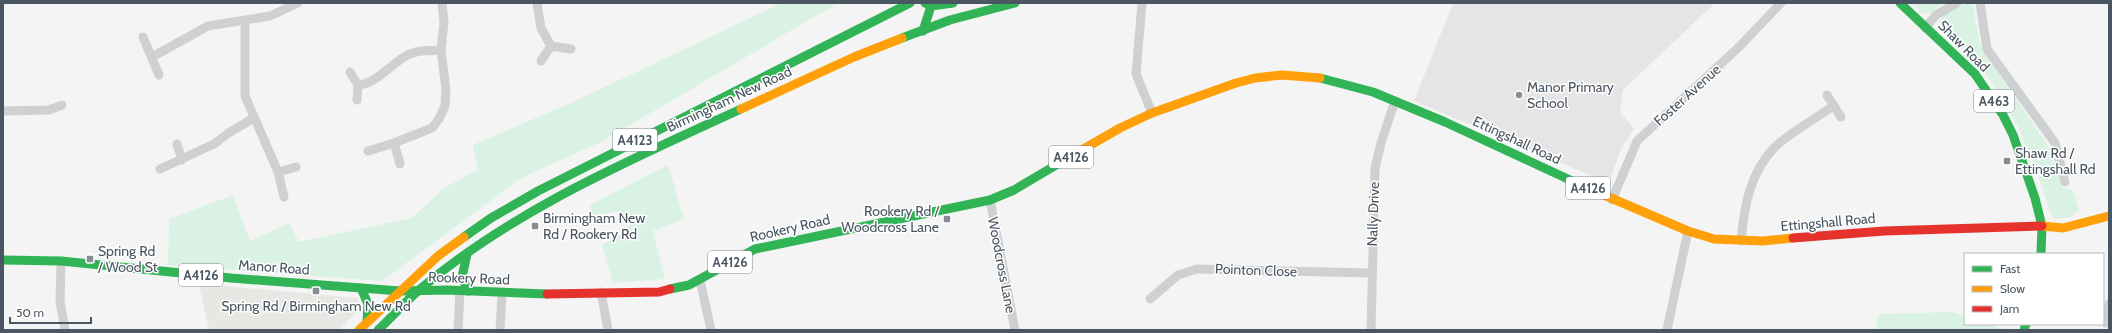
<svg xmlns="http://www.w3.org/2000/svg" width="2112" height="333" font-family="Cabin,sans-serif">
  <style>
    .commercial { fill: #e8e7e3 }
    .education { fill: #e6e5e6 }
    .green { fill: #d9f2e3 }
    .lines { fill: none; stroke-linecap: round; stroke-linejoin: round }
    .street { stroke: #ced0d2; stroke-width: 9 }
    .fast { stroke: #30b455; stroke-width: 9 }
    .slow { stroke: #ff9f0a; stroke-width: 9 }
    .jam { stroke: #e5322d; stroke-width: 9 }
    .poi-dot { fill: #868d94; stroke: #fff; stroke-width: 1.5 }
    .labels { text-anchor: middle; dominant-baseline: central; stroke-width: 3; stroke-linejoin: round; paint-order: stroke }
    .shield { fill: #fff; stroke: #808990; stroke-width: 1 }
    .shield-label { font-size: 13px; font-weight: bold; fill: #4a5661 }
    .street-label { font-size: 14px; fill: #4a5661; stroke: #fff }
    .poi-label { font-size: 14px; fill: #4a5661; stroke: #fff; text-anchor: start }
  </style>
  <rect width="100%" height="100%" fill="#f4f4f4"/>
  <!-- commercial -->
  <path class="commercial" d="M 199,284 L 358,298 L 360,305 L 357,312 L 339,330 L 209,330 Z"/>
  <!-- education -->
  <path class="education" d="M 1453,3 L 1715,3 L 1623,90 L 1620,112 L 1634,129 L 1621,149 L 1609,183 L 1414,101 Z"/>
  <!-- green -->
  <g class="green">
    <path d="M 782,3 L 838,3 L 601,142 L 521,178 L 382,281 L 168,265 L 169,219 L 233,195 L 250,241 L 289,223 L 299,242 L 412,218 L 444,188 L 478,170 L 473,145 L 573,102 Z"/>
    <path d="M 1913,3 L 1943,3 L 1931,13 L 1921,13 Z"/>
    <path d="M 1967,4 L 1973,6 L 1980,44 L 1988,58 L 2050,149 L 2063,188 L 2073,191 L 2079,210 L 2071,217 L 2055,219 L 2050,212 C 2029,144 2001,72 1939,29 L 1939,21 L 1947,12 Z"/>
    <path d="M 668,165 L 684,219 L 653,231 L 665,279 L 613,283 L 602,245 L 620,235 L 632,223 L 620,211 L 593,216 L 590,205 Z"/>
    <path d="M 1952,312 L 1965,316 L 1965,324 L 1990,324 L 2007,330 L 1875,330 L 1879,314 Z"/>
  </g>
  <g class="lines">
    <!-- street -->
    <g class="street">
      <path d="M 537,3 L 541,28 L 551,46 L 571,49"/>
      <path d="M 1142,3 L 1136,74 L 1152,113"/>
      <path d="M 1980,3 L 1987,49 L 2055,143 L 2065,182"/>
      <path d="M 245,21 L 245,96 L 278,172 L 284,197"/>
      <path d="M 1925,28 L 1936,15 L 1957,3"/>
      <path d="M 143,37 L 159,75"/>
      <path d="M 152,57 L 208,26 L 270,16 L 298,3"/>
      <path d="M 541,61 L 551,46"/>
      <path d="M 350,72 L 358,85 L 357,100"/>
      <path d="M 358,85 C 381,83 394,57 416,52 C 424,50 433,51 441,50"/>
      <path d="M 1827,95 L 1841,117"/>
      <path d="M 3,111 L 49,110 L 62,105"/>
      <path d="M 394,143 L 400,164"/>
      <path d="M 177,144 L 182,160"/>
      <path d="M 368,151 L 394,143 L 432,128 L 439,119 L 445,106 L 446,90 L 441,50 L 444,22 L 442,3"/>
      <path d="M 160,169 L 214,144 L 230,132 L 254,118"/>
      <path d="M 278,172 L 296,167"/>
      <path d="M 990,200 L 1015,330"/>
      <path d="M 1612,200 L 1637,141 L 1739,47 L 1781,3"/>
      <path d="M 1741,241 C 1744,207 1750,172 1775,147 C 1788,134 1817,118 1833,106"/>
      <path d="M 61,261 L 60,301 L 65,330"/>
      <path d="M 700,280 L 711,330"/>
      <path d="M 601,292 L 608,330"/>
      <path d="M 1150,299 L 1178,275 L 1197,269 L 1371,273"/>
      <path d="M 2106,323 L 2109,304"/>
      <path d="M 458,330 L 460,291"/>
      <path d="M 500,330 L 502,294"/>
      <path d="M 1371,330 L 1375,168 L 1381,143 L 1395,101"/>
      <path d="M 1667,330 L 1688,231"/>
    </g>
    <!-- fast -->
    <g class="fast">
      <path d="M 925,3 L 931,6 L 953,3"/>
      <path d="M 1900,3 L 1975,74 L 2003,115 L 2013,135 L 2035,198 L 2042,226 L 2041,254"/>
      <path d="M 923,31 L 932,3"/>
      <path d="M 902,38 L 950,20 L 1015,3"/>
      <path d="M 1320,78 L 1373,92 L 1445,122 L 1583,186"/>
      <path d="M 464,237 L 491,218 L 538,191 L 910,3"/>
      <path d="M 467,254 L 462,277 L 468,291"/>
      <path d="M 3,260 L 61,261 L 231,278 L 400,291 L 447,290 L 547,294"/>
      <path d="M 361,288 L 368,304 L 367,322"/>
      <path d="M 670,289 L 689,285 L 755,249 L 990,200 L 1014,190 L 1080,151"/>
      <path d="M 378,330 C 392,317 405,302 419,290 C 513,210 630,160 741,109"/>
      <path d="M 2024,330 L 2026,324"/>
    </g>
    <!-- slow -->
    <g class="slow">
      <path d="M 741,109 L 854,57 L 902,38"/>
      <path d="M 1080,151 L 1120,128 L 1152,113 L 1236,83 L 1255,78 L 1282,75 L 1320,78"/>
      <path d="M 1583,186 L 1688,231 L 1714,239 L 1763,241 L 1793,238"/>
      <path d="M 2042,226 L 2063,228 L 2109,216"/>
      <path d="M 359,330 L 438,256 L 464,237"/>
    </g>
    <!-- jam -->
    <g class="jam">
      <path d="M 1793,238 L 1884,231 L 2042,226"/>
      <path d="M 547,294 L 659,292 L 670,289"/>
    </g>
  </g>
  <!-- markers -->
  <g class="poi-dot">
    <circle cx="1519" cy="95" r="4"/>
    <rect x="2003" y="157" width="8" height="8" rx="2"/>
    <rect x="943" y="215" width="8" height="8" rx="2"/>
    <rect x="531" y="222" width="8" height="8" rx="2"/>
    <rect x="86" y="255" width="8" height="8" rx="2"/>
    <rect x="312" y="287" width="8" height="8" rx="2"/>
  </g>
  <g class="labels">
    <!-- shield labels -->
    <g class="shield">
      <rect x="1974" y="90" width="40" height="22" rx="3"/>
      <rect x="613" y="129" width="44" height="22" rx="3"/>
      <rect x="1049" y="146" width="44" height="22" rx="3"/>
      <rect x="1566" y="177" width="44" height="22" rx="3"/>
      <rect x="708" y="251" width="44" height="22" rx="3"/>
      <rect x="179" y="264" width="44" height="22" rx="3"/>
    </g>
    <g class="shield-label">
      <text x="1994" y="101">A463</text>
      <text x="635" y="140">A4123</text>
      <text x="1071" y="157">A4126</text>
      <text x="1588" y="188">A4126</text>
      <text x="730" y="262">A4126</text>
      <text x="201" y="275">A4126</text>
    </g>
    <!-- street labels -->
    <g class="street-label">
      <text transform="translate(1964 46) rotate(45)">Shaw Road</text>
      <text transform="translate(1687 95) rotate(-42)">Foster Avenue</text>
      <text transform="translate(729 99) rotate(-25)">Birmingham New Road</text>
      <text transform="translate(1517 140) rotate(25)">Ettingshall Road</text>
      <text transform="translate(1373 214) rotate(-88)">Nally Drive</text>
      <text transform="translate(1828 222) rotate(-5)">Ettingshall Road</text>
      <text transform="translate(790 228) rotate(-13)">Rookery Road</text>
      <text transform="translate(1002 265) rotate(79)">Woodcross Lane</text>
      <text transform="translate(274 267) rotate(4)">Manor Road</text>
      <text transform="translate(1256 270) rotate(2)">Pointon Close</text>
      <text transform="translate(469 278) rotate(2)">Rookery Road</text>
    </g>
    <!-- poi labels -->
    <g class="poi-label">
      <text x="1527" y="87">Manor Primary<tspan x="1527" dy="16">School</tspan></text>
      <text x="2015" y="153">Shaw Rd /<tspan x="2015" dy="16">Ettingshall Rd</tspan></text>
      <text x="939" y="211" text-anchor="end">Rookery Rd /<tspan x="939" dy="16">Woodcross Lane</tspan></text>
      <text x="543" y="218">Birmingham New<tspan x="543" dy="16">Rd / Rookery Rd</tspan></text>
      <text x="98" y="251">Spring Rd<tspan x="98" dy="16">/ Wood St</tspan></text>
      <text x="316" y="306" text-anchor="middle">Spring Rd / Birmingham New Rd</text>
    </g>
  </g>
  <!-- border -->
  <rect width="2112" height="333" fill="none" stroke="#4a5661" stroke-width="8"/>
  <!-- legend -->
  <rect x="1964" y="253" width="140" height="72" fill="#ffffff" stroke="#b7bbc0"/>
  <rect x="1972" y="266" width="20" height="6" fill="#30b455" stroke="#b7bbc0"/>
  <text x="2000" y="273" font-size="12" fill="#4a5661">Fast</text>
  <rect x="1972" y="286" width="20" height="6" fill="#ff9f0a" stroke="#b7bbc0"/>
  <text x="2000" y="293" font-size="12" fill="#4a5661">Slow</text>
  <rect x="1972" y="306" width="20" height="6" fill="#e5322d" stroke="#b7bbc0"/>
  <text x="2000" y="313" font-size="12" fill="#4a5661">Jam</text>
  <!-- scale -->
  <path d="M10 317v6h81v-6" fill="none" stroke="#4a5661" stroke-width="2"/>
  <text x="16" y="317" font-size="12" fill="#4a5661" stroke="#ffffff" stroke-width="3" paint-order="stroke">50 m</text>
</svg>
